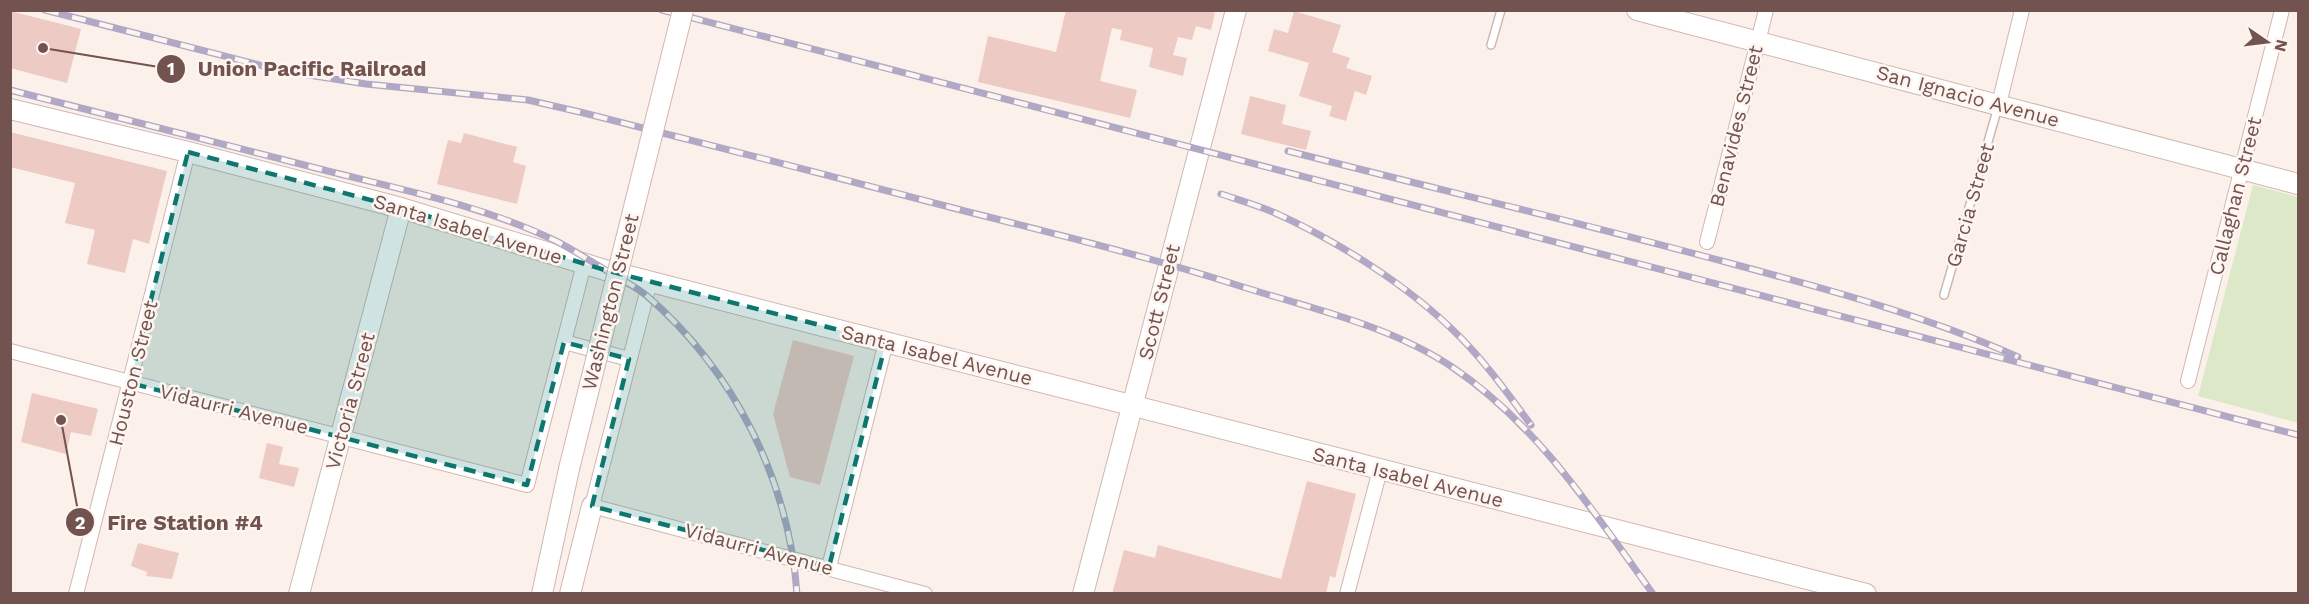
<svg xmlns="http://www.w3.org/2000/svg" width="2309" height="604" font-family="'Work Sans',sans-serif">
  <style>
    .green { fill: #dde8c9 }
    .building { fill: #eecac4 }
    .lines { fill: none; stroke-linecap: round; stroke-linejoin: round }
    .lane-casing { stroke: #ceb8b3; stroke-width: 10 }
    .street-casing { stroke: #ceb8b3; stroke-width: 16 }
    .secondary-casing { stroke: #d0b7b1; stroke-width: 22 }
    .lane { stroke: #fff; stroke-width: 7 }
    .street { stroke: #fff; stroke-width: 14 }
    .secondary { stroke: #fff; stroke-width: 20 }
    .rail-casing { stroke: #b0a8c4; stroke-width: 7 }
    .rail { stroke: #fef5f0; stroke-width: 4.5; stroke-dasharray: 14; stroke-linecap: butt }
    .secondary-bridge-casing { stroke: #d0b7b1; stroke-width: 22; stroke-linecap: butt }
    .secondary-bridge { stroke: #fff; stroke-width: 20 }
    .marked { fill: #0f766e; fill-opacity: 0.2; stroke: #0f766e; stroke-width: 4.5; stroke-dasharray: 12 8; stroke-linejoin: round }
    .labels { text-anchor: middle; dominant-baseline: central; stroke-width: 5; stroke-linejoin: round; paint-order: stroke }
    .street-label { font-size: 20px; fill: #73534f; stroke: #fef5f0 }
    .leader { fill: none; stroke: #73534f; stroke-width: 2 }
    .callout-dot { fill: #73534f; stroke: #fef5f0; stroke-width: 2 }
    .mark-label { font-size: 18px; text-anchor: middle; font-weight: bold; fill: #fff }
    .callout-label { font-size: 21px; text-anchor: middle; font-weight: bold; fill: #73534f; stroke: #fef5f0; stroke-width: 5; stroke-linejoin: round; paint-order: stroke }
  </style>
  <rect width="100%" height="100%" fill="#fbf0ea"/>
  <!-- green -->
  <path class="green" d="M 2253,185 L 2298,197 L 2298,423 L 2198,396 Z"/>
  <!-- building -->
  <g class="building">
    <path d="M 1066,10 L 1207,10 L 1215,13 L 1211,30 L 1196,26 L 1192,40 L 1178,37 L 1173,55 L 1187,58 L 1183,76 L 1149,67 L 1153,48 L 1120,40 L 1122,30 L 1112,28 L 1100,81 L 1137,90 L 1130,118 L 978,82 L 988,36 L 1056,52 Z"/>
    <path d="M 10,11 L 81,29 L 67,83 L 10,68 Z"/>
    <path d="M 1294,11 L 1341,25 L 1332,52 L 1350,58 L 1346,68 L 1372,76 L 1366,95 L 1355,91 L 1346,121 L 1329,116 L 1332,106 L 1299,96 L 1309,63 L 1268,51 L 1274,29 L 1288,33 Z"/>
    <path d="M 1250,96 L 1286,105 L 1282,124 L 1311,131 L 1306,150 L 1241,134 Z"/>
    <path d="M 10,132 L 167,171 L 149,244 L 133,239 L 125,273 L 87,264 L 95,230 L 65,223 L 75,183 L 10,167 Z"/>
    <path d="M 464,133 L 517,147 L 513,162 L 526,166 L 517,204 L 437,184 L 448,140 L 461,143 Z"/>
    <path d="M 793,340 L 854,356 L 820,485 L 790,477 L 773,414 Z"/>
    <path d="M 32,393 L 98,409 L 91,436 L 71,432 L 66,454 L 21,442 Z"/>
    <path d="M 267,443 L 283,447 L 279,464 L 299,468 L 294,487 L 259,478 Z"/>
    <path d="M 1307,481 L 1356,494 L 1335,578 L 1330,576 L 1326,594 L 1112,594 L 1124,550 L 1155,558 L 1158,545 L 1281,579 Z"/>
    <path d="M 138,543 L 179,553 L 172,579 L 146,576 L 147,572 L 131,566 Z"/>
  </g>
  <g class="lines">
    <!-- lane casing -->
    <g class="lane-casing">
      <g id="lane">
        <path d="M 1491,45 L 1501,10"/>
        <path d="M 1944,295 L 1998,107"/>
      </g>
    </g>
    <!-- street casing -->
    <g class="street-casing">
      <g id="street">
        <path d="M 1999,104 L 2022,10"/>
        <path d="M 1707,242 L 1766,10"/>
        <path d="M 650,281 L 592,506 L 925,594"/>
        <path d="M 564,342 L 629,359"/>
        <path d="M 10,351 L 527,485 L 584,264"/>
        <path d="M 2188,381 L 2282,10"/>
        <path d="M 829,567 L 886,342"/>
        <path d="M 76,594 L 188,152"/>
        <path d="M 1347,594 L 1380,470"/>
      </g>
    </g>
    <!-- secondary casing -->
    <g class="secondary-casing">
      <g id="secondary">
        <path d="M 1637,10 L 2298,184"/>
        <path d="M 10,109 L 188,152 L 401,208 L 605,270 L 1866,594"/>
        <path d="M 299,594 L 401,208"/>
        <path d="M 542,594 L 569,469"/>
        <path d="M 570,594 L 592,506"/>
        <path d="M 1083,594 L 1236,10"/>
      </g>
    </g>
    <!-- lane -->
    <use href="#lane" class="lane"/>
    <!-- street -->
    <use href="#street" class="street"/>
    <!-- secondary -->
    <use href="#secondary" class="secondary"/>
    <!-- rail casing -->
    <g class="rail-casing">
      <g id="rail">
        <path d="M 45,10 L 283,71 L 366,84 L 528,100 L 584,113 C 710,145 835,177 961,210 C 1055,234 1150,257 1243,287 C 1313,309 1391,326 1452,367 C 1538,425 1593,511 1653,594"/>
        <path d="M 662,10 L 2298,435"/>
        <path d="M 10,90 C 111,116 211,141 312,167 C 393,188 480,204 556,241 C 572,249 588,260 604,269 C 618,278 634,285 647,296 C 734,371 789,480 797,594"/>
        <path d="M 1288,151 C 1436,189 1586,224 1733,264 C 1830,290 1926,316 2018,357"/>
        <path d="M 1221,194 C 1239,200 1256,205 1273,212 C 1338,241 1409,286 1459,336 C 1486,363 1508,394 1531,425"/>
      </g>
    </g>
    <!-- rail -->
    <use href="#rail" class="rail"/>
    <!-- secondary-bridge casing -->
    <g class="secondary-bridge-casing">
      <path id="secondary-bridge" d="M 569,469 L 683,10"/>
    </g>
    <!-- secondary-bridge -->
    <use href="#secondary-bridge" class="secondary-bridge"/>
  </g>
  <!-- marked area -->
  <path class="marked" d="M 188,152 L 401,208 L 605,270 L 886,342 L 829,567 L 592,506 L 629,359 L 564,342 L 527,485 L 130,383 Z"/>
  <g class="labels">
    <!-- street labels -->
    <g class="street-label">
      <text transform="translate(1968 96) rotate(15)">San Ignacio Avenue</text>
      <text transform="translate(1736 126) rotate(-76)">Benavides Street</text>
      <text transform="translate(2235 196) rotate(-76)">Callaghan Street</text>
      <text transform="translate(1970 205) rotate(-74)">Garcia Street</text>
      <text transform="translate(468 229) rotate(17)">Santa Isabel Avenue</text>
      <text transform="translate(610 302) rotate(-76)">Washington Street</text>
      <text transform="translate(1159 302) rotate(-76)">Scott Street</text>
      <text transform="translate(937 355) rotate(14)">Santa Isabel Avenue</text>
      <text transform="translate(133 373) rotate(-76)">Houston Street</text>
      <text transform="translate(350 401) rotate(-75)">Victoria Street</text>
      <text transform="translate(234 409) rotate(14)">Vidaurri Avenue</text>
      <text transform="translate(1408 477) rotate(14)">Santa Isabel Avenue</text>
      <text transform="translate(759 549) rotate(15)">Vidaurri Avenue</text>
    </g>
  </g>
  <!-- callouts -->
  <path class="leader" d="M43 48L171 69M61 420L80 522"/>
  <g class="callout-dot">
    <circle cx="43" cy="48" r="6"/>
    <circle cx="61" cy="420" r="6"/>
    <circle cx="171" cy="69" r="15"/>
    <circle cx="80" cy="522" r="15"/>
  </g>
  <g class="mark-label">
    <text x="171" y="75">1</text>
    <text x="80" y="529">2</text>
  </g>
  <g class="callout-label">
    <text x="312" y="76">Union Pacific Railroad</text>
    <text x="185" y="530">Fire Station #4</text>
  </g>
  <!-- border -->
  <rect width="2309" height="604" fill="none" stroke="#73534f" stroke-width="24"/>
  <!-- north arrow -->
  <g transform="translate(2267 42) rotate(104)" stroke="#fef5f0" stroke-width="4.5" paint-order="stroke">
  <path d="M0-4.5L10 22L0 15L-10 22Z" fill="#73534f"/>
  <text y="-9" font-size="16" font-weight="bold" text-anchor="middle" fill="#73534f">N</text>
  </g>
</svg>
